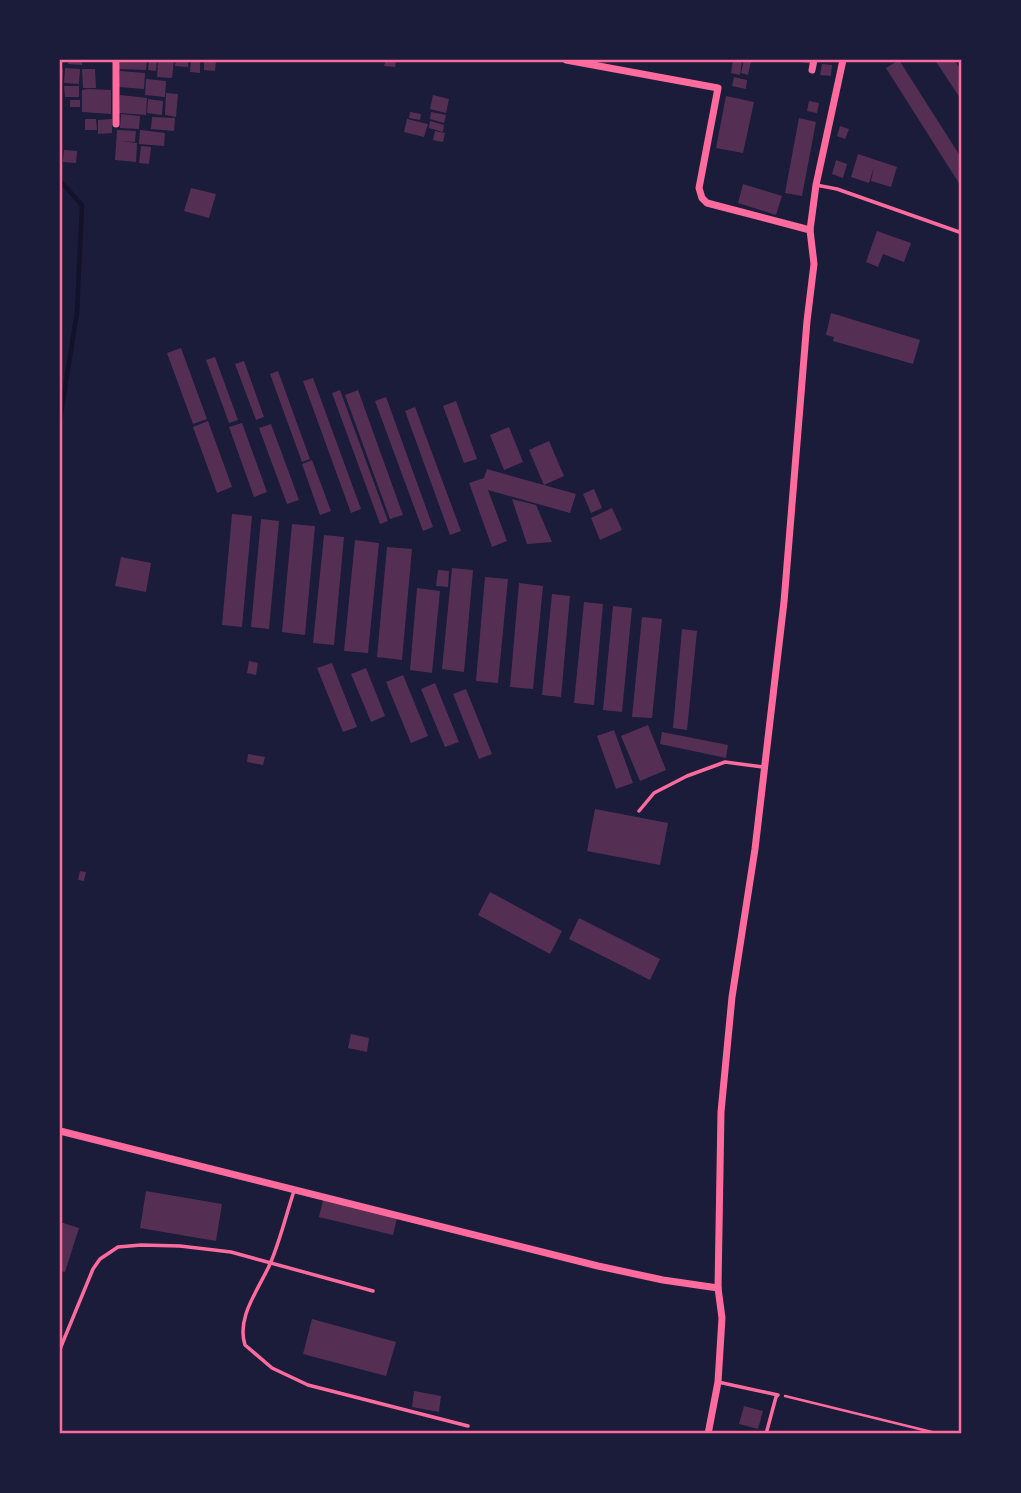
<svg xmlns="http://www.w3.org/2000/svg" width="1021" height="1493" font-family="Inter,sans-serif">
  <style>
    .lines { fill: none; stroke-linecap: round; stroke-linejoin: round }
    .stream { stroke: #12122b; stroke-width: 4.5 }
    .building { fill: #542f53 }
    .path { stroke: #ff6b9d; stroke-width: 2.5 }
    .service { stroke: #ff6b9d; stroke-width: 3.5 }
    .minor { stroke: #ff6b9d; stroke-width: 7 }
    .neatline { fill: none; stroke: #ff6b9d; stroke-width: 2.5 }
  </style>
  <rect width="100%" height="100%" fill="#1b1b3a"/>
  <g class="lines">
    <!-- stream -->
    <path class="stream" d="M 60,181 L 82,205 L 77,312 L 60,420"/>
  </g>
  <!-- building -->
  <g class="building">
    <path d="M 69,60 L 82,60 L 82,65 L 68,64 Z"/>
    <path d="M 120,60 L 147,60 L 146,70 L 119,69 Z"/>
    <path d="M 149,60 L 157,60 L 156,71 L 148,70 Z"/>
    <path d="M 158,60 L 174,60 L 172,78 L 157,77 Z"/>
    <path d="M 176,60 L 188,60 L 188,67 L 175,66 Z"/>
    <path d="M 204,60 L 216,61 L 215,71 L 204,70 Z"/>
    <path d="M 386,60 L 396,61 L 395,67 L 384,66 Z"/>
    <path d="M 733,60 L 742,61 L 740,75 L 731,73 Z"/>
    <path d="M 744,60 L 751,61 L 748,75 L 741,73 Z"/>
    <path d="M 791,60 L 811,60 L 811,64 Z"/>
    <path d="M 899,60 L 962,159 L 962,188 L 886,68 Z"/>
    <path d="M 935,60 L 954,60 L 962,72 L 962,101 Z"/>
    <path d="M 191,61 L 200,62 L 200,73 L 190,72 Z"/>
    <path d="M 822,64 L 832,65 L 831,76 L 820,75 Z"/>
    <path d="M 65,68 L 80,69 L 79,84 L 64,83 Z"/>
    <path d="M 60,69 L 63,69 L 62,85 L 60,85 Z"/>
    <path d="M 82,69 L 95,69 L 96,88 L 83,88 Z"/>
    <path d="M 120,71 L 145,73 L 144,89 L 119,87 Z"/>
    <path d="M 734,77 L 747,80 L 746,89 L 732,86 Z"/>
    <path d="M 146,79 L 166,81 L 165,97 L 145,95 Z"/>
    <path d="M 64,86 L 79,86 L 79,97 L 65,97 Z"/>
    <path d="M 88,89 L 111,90 L 111,114 L 82,112 L 82,90 Z"/>
    <path d="M 166,93 L 178,94 L 176,117 L 165,115 Z"/>
    <path d="M 120,95 L 147,98 L 146,115 L 119,113 Z"/>
    <path d="M 433,95 L 449,99 L 446,113 L 430,109 Z"/>
    <path d="M 726,96 L 754,102 L 743,153 L 716,148 Z"/>
    <path d="M 148,99 L 163,101 L 162,115 L 147,113 Z"/>
    <rect x="70" y="100" width="10" height="7"/>
    <path d="M 809,101 L 819,103 L 817,113 L 807,111 Z"/>
    <path d="M 410,112 L 421,114 L 420,120 L 409,118 Z"/>
    <path d="M 431,112 L 446,115 L 444,123 L 430,119 Z"/>
    <path d="M 121,114 L 140,116 L 139,129 L 120,128 Z"/>
    <path d="M 152,117 L 175,118 L 174,131 L 151,129 Z"/>
    <path d="M 799,118 L 816,122 L 802,196 L 785,193 Z"/>
    <path d="M 85,119 L 96,119 L 97,130 L 85,130 Z"/>
    <path d="M 112,119 L 112,133 L 98,134 L 98,120 Z"/>
    <path d="M 407,119 L 428,124 L 424,137 L 404,132 Z"/>
    <path d="M 430,121 L 444,125 L 443,132 L 429,128 Z"/>
    <path d="M 840,126 L 849,129 L 845,139 L 837,136 Z"/>
    <path d="M 117,130 L 136,131 L 135,142 L 119,141 L 137,143 L 136,162 L 115,160 Z"/>
    <path d="M 140,130 L 165,133 L 164,146 L 139,144 Z"/>
    <path d="M 435,131 L 445,133 L 443,142 L 433,140 Z"/>
    <path d="M 141,146 L 151,147 L 149,164 L 139,163 Z"/>
    <path d="M 64,150 L 77,151 L 76,163 L 63,162 Z"/>
    <path d="M 858,154 L 897,167 L 891,187 L 871,181 L 874,167 L 869,183 L 851,177 Z"/>
    <path d="M 836,160 L 847,164 L 843,178 L 832,174 Z"/>
    <path d="M 743,184 L 782,196 L 776,215 L 738,203 Z"/>
    <path d="M 191,188 L 216,194 L 209,218 L 184,211 Z"/>
    <path d="M 877,231 L 911,243 L 904,262 L 883,254 L 878,267 L 866,262 Z"/>
    <path d="M 831,313 L 920,340 L 913,364 L 833,341 L 834,337 L 826,335 Z"/>
    <path d="M 181,348 L 207,419 L 193,424 L 167,353 Z"/>
    <path d="M 215,357 L 238,420 L 229,423 L 206,360 Z"/>
    <path d="M 244,361 L 264,417 L 256,420 L 235,364 Z"/>
    <path d="M 278,371 L 310,459 L 302,462 L 270,374 Z"/>
    <path d="M 313,378 L 361,509 L 351,513 L 303,381 Z"/>
    <path d="M 340,390 L 388,521 L 380,524 L 332,393 Z"/>
    <path d="M 358,390 L 403,515 L 390,519 L 345,395 Z"/>
    <path d="M 386,397 L 433,527 L 423,531 L 375,401 Z"/>
    <path d="M 456,401 L 477,459 L 464,463 L 443,406 Z"/>
    <path d="M 415,407 L 461,531 L 450,535 L 405,411 Z"/>
    <path d="M 208,421 L 232,487 L 217,493 L 193,427 Z"/>
    <path d="M 242,423 L 267,492 L 254,497 L 229,427 Z"/>
    <path d="M 271,424 L 299,500 L 287,504 L 259,428 Z"/>
    <path d="M 509,427 L 523,462 L 504,470 L 490,435 Z"/>
    <path d="M 549,441 L 564,476 L 544,485 L 529,450 Z"/>
    <path d="M 312,460 L 331,511 L 320,515 L 302,464 Z"/>
    <path d="M 487,469 L 576,494 L 570,513 L 488,490 L 507,541 L 492,547 L 469,483 L 484,478 Z"/>
    <path d="M 594,489 L 602,508 L 591,513 L 583,494 Z"/>
    <path d="M 512,499 L 536,505 L 552,542 L 527,544 Z"/>
    <path d="M 612,508 L 622,530 L 600,540 L 591,518 Z"/>
    <path d="M 232,514 L 252,516 L 242,627 L 222,625 Z"/>
    <path d="M 261,519 L 279,521 L 269,629 L 251,627 Z"/>
    <path d="M 292,524 L 315,526 L 305,635 L 282,632 Z"/>
    <path d="M 324,535 L 344,537 L 334,645 L 313,643 Z"/>
    <path d="M 355,540 L 379,543 L 368,653 L 344,651 Z"/>
    <path d="M 387,547 L 412,549 L 402,660 L 377,657 Z"/>
    <path d="M 121,557 L 151,563 L 146,592 L 115,586 Z"/>
    <path d="M 452,568 L 473,570 L 464,672 L 442,669 Z"/>
    <path d="M 438,570 L 449,571 L 448,587 L 436,586 Z"/>
    <path d="M 485,577 L 508,579 L 498,683 L 476,681 Z"/>
    <path d="M 519,583 L 543,586 L 533,689 L 510,687 Z"/>
    <path d="M 417,588 L 440,591 L 432,673 L 410,670 Z"/>
    <path d="M 552,594 L 570,596 L 561,697 L 542,695 Z"/>
    <path d="M 584,602 L 603,604 L 594,705 L 574,703 Z"/>
    <path d="M 613,606 L 632,608 L 622,712 L 603,710 Z"/>
    <path d="M 642,617 L 662,619 L 652,718 L 632,717 Z"/>
    <path d="M 682,629 L 697,631 L 687,730 L 673,728 Z"/>
    <path d="M 249,661 L 258,663 L 256,675 L 247,673 Z"/>
    <path d="M 332,663 L 357,727 L 343,732 L 317,668 Z"/>
    <path d="M 366,668 L 385,716 L 371,722 L 351,674 Z"/>
    <path d="M 403,675 L 428,736 L 411,743 L 386,682 Z"/>
    <path d="M 435,683 L 459,742 L 445,747 L 421,689 Z"/>
    <path d="M 466,689 L 492,754 L 479,759 L 453,694 Z"/>
    <path d="M 648,725 L 666,770 L 640,781 L 621,736 Z"/>
    <path d="M 614,730 L 633,783 L 616,789 L 597,736 Z"/>
    <path d="M 662,732 L 728,745 L 726,758 L 660,744 Z"/>
    <path d="M 248,754 L 265,757 L 263,765 L 247,762 Z"/>
    <path d="M 595,809 L 668,823 L 660,865 L 587,851 Z"/>
    <path d="M 80,871 L 86,872 L 84,881 L 78,880 Z"/>
    <path d="M 490,892 L 562,931 L 550,954 L 478,915 Z"/>
    <path d="M 579,918 L 660,959 L 650,980 L 569,939 Z"/>
    <path d="M 351,1034 L 369,1038 L 367,1052 L 348,1048 Z"/>
    <path d="M 146,1191 L 222,1204 L 216,1241 L 140,1228 Z"/>
    <path d="M 323,1200 L 397,1218 L 393,1235 L 319,1217 Z"/>
    <path d="M 60,1222 L 79,1228 L 65,1272 L 60,1271 Z"/>
    <path d="M 312,1319 L 396,1342 L 386,1376 L 303,1354 Z"/>
    <path d="M 414,1391 L 441,1396 L 439,1412 L 412,1407 Z"/>
    <path d="M 744,1406 L 763,1411 L 758,1429 L 739,1424 Z"/>
  </g>
  <g class="lines">
    <!-- path -->
    <path class="path" d="M 785,1396 L 940,1434"/>
    <!-- service -->
    <g class="service">
      <path d="M 816,185 L 837,189 L 962,233"/>
      <path d="M 639,811 L 654,793 L 687,776 L 725,762 L 763,767"/>
      <path d="M 294,1191 C 286,1215 280,1241 270,1264 C 259,1289 236,1317 245,1345 L 272,1368 L 308,1385 L 468,1426"/>
      <path d="M 60,1349 L 93,1269 L 100,1259 L 118,1247 L 141,1245 L 180,1246 L 231,1252 L 373,1291"/>
      <path d="M 718,1382 L 778,1395 L 776,1397 L 766,1434"/>
    </g>
    <!-- minor -->
    <g class="minor">
      <path d="M 116,60 L 116,124"/>
      <path d="M 566,60 L 718,88 L 699,188 L 702,198 L 707,203 L 810,230"/>
      <path d="M 812,70 L 814,60"/>
      <path d="M 60,1131 L 598,1266 L 663,1280 L 718,1288"/>
      <path d="M 708,1434 L 718,1382 L 722,1318 L 718,1288 L 721,1112 L 732,997 L 755,849 L 784,602 L 807,321 L 814,264 L 810,230 L 816,185 L 843,60"/>
    </g>
  </g>
  <!-- border -->
  <rect width="1021" height="1493" fill="none" stroke="#1b1b3a" stroke-width="122"/>
  <rect x="61" y="61" width="899" height="1371" class="neatline"/>
</svg>
